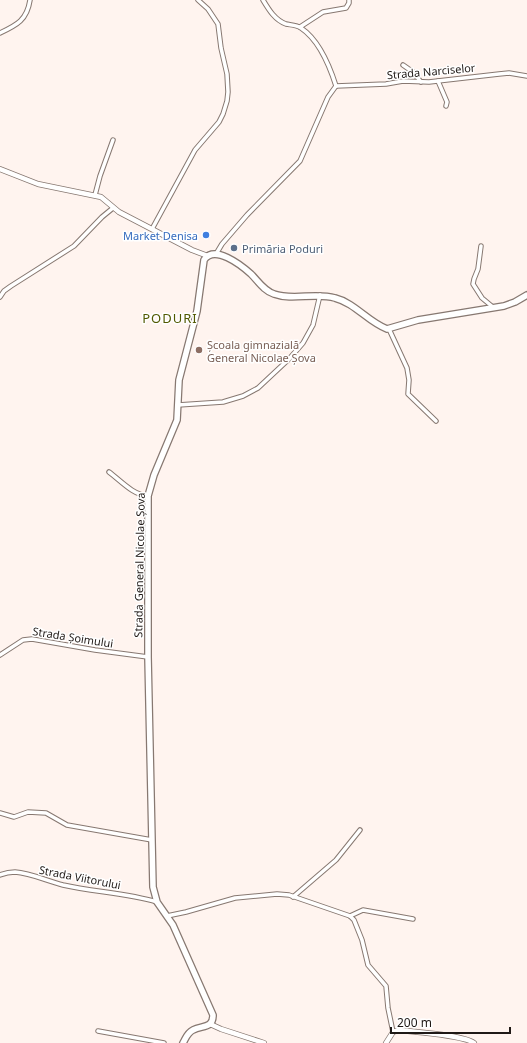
<svg xmlns="http://www.w3.org/2000/svg" width="527" height="1043" font-family="'Noto Sans',sans-serif">
  <style>
    .lines { fill: none; stroke-linecap: round; stroke-linejoin: round }
    .minor-casing { stroke: #877871; stroke-width: 5.5 }
    .tertiary-casing { stroke: #877871; stroke-width: 6 }
    .secondary-casing { stroke: #877871; stroke-width: 8 }
    .minor { stroke: #fff; stroke-width: 3.5 }
    .tertiary { stroke: #fff; stroke-width: 4.5 }
    .secondary { stroke: #fff; stroke-width: 5.5 }
    .shop-dot { fill: #3f7fe0; stroke: #fff; stroke-width: 1.5 }
    .service-dot { fill: #5c6f8a; stroke: #fff; stroke-width: 1.5 }
    .education-dot { fill: #8d6e63; stroke: #fff; stroke-width: 1.5 }
    .labels { text-anchor: middle; dominant-baseline: central; stroke-width: 3; stroke-linejoin: round; paint-order: stroke }
    .street-label { font-size: 11px; fill: #1f1916; stroke: #fff }
    .shop-label { font-size: 11px; fill: #366cbe; stroke: #fff; text-anchor: end }
    .service-label { font-size: 11px; fill: #4e5e75; stroke: #fff; text-anchor: start }
    .education-label { font-size: 11px; fill: #785e54; stroke: #fff; text-anchor: start }
    .quarter-label { font-size: 13px; letter-spacing: 1px; fill: #515901; stroke: #fff }
  </style>
  <rect width="100%" height="100%" fill="#fff4ef"/>
  <g class="lines">
    <!-- minor casing -->
    <g class="minor-casing">
      <g id="minor">
        <path d="M 263,0 C 269,10 275,20 286,24 C 291,25 297,25 301,28 C 319,40 330,67 336,86"/>
        <path d="M 300,27 L 323,12 L 346,8 L 349,3 L 349,0"/>
        <path d="M 0,33 C 17,25 27,20 30,0"/>
        <path d="M 403,65 L 413,72 L 421,82"/>
        <path d="M 438,81 L 447,102 L 446,106"/>
        <path d="M 336,86 L 386,84 L 403,81 L 429,82 L 499,74 L 509,73 L 527,76"/>
        <path d="M 95,195 L 100,176 L 113,140"/>
        <path d="M 152,229 L 195,150 L 219,122 L 223,114 L 227,101 L 228,92 L 227,74 L 221,48 L 218,24 L 208,9 L 198,0"/>
        <path d="M 481,246 L 478,269 L 474,279 L 473,284 L 482,298 L 494,308"/>
        <path d="M 216,254 L 222,244 L 247,215 L 300,161 L 328,97 L 336,86"/>
        <path d="M 0,297 L 4,291 L 11,286 L 74,246 L 102,217 L 113,208"/>
        <path d="M 389,329 L 407,368 L 409,380 L 408,394 L 436,421"/>
        <path d="M 178,405 L 223,402 L 243,396 L 258,388 L 289,359 L 303,343 L 313,325 L 320,295"/>
        <path d="M 109,472 C 121,481 133,495 148,496"/>
        <path d="M 0,655 L 23,640 L 32,639 L 95,650 L 148,657"/>
        <path d="M 0,813 L 14,817 L 28,812 L 46,813 L 67,825 L 152,840"/>
        <path d="M 0,875 C 5,873 10,872 15,872 C 31,873 47,881 63,885 C 94,892 126,893 157,902"/>
        <path d="M 293,897 L 336,860 L 360,830"/>
        <path d="M 167,916 L 186,912 L 235,898 L 277,894 L 289,895 L 350,916 L 354,920 L 362,940 L 368,965 L 386,986 L 388,1008 L 393,1032"/>
        <path d="M 350,916 L 363,910 L 413,919"/>
        <path d="M 98,1031 L 164,1043"/>
      </g>
    </g>
    <!-- tertiary casing -->
    <g class="tertiary-casing">
      <g id="tertiary">
        <path d="M 0,169 L 38,184 L 101,197 L 119,212 L 192,250 L 208,256"/>
        <path d="M 210,1024 L 221,1029 L 264,1043"/>
        <path d="M 386,1043 L 393,1032 L 399,1030 C 414,1032 464,1035 474,1043"/>
      </g>
    </g>
    <!-- secondary casing -->
    <g class="secondary-casing">
      <path id="secondary" d="M 183,1043 C 186,1038 187,1033 193,1030 C 202,1025 213,1029 213,1015 L 173,925 L 157,902 L 153,887 L 148,657 L 148,496 L 154,475 L 177,420 L 179,380 L 197,311 L 204,260 C 214,244 241,265 251,274 C 258,281 264,291 274,294 C 293,301 315,292 335,298 C 355,303 368,322 387,329 L 418,320 L 504,306 L 515,302 L 527,295"/>
    </g>
    <!-- minor -->
    <use href="#minor" class="minor"/>
    <!-- tertiary -->
    <use href="#tertiary" class="tertiary"/>
    <!-- secondary -->
    <use href="#secondary" class="secondary"/>
  </g>
  <!-- markers -->
  <circle class="shop-dot" cx="206" cy="235" r="4"/>
  <circle class="service-dot" cx="234" cy="248" r="4"/>
  <circle class="education-dot" cx="199" cy="350" r="4"/>
  <g class="labels">
    <!-- street labels -->
    <g class="street-label">
      <text transform="translate(431 71) rotate(-5)">Strada Narciselor</text>
      <text transform="translate(139 565) rotate(-89)">Strada General Nicolae Șova</text>
      <text transform="translate(73 637) rotate(9)">Strada Șoimului</text>
      <text transform="translate(80 877) rotate(11)">Strada Viitorului</text>
    </g>
    <!-- shop labels -->
    <g class="shop-label">
      <text x="198" y="235">Market Denisa</text>
    </g>
    <!-- service labels -->
    <g class="service-label">
      <text x="242" y="248">Primăria Poduri</text>
    </g>
    <!-- education labels -->
    <g class="education-label">
      <text x="207" y="344">Școala gimnazială<tspan x="207" dy="13">General Nicolae Șova</tspan></text>
    </g>
    <!-- quarter labels -->
    <g class="quarter-label">
      <text x="170" y="318">PODURI</text>
    </g>
  </g>
  <!-- scale -->
  <path d="M391 1027v6h119v-6" fill="none" stroke="#1f1916" stroke-width="2"/>
  <text x="397" y="1027" font-size="12" fill="#1f1916" stroke="#ffffff" stroke-width="3" paint-order="stroke">200 m</text>
</svg>
